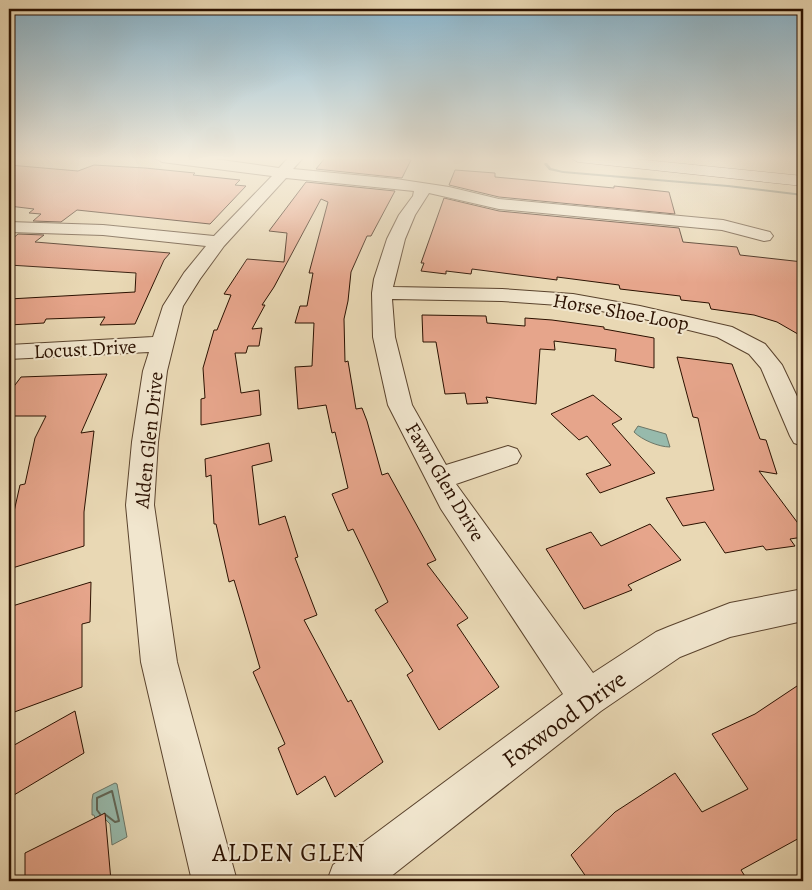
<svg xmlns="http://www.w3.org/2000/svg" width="812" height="890" font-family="Alegreya,serif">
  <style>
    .water { fill: #97baac; stroke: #6c7667 }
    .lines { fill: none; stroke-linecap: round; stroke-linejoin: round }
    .shore { stroke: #616656; stroke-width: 2 }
    .stream { fill: #6c7667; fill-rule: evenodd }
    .building { fill: #e6a58b; stroke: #2b1100 }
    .street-casing { stroke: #5a432d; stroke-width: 2 }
    .secondary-casing { stroke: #2b1100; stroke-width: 1 }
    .street { fill: #f1e6ce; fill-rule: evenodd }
    .secondary { fill: #f1e6ce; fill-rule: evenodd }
    .labels { text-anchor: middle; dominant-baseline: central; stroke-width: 4; stroke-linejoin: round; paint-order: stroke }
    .street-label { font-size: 20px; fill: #2b1100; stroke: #f1e6ce }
    .near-street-label { font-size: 24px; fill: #2b1100; stroke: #f1e6ce }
    .near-neighbourhood-label { font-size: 25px; letter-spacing: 1px; fill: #2b1100; stroke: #f1e6ce }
  </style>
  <rect width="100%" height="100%" fill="#e9d8b4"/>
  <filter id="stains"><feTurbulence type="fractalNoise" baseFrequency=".004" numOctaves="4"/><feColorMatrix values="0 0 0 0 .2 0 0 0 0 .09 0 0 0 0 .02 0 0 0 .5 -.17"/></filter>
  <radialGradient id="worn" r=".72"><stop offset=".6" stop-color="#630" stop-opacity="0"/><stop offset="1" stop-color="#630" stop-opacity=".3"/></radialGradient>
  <!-- water -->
  <g class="water">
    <path d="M 638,426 L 666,434 L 670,447 C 659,447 642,440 634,432 Z"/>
    <path d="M 115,783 L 117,784 L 127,837 L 112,845 L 110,824 L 106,820 L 96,821 L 94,815 L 92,815 L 92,800 L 93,794 Z"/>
  </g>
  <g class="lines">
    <!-- shore -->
    <path class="shore" d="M 100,814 L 97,810 L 97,798 L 112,791 L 119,821 L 115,822 L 106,815"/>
    <!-- stream -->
    <path class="stream" d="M 545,163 L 547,163 L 551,168 L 563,171 L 728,185 L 803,194 L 803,196 L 728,187 L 563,173 L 549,170 L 544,164 Z"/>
  </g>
  <!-- building -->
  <g class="building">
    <path d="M 325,158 L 399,158 L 411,160 L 402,178 L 316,169 Z"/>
    <path d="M 9,165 L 78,171 L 94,165 L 145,168 L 195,173 L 193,175 L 240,180 L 235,185 L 246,186 L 210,224 L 77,210 L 61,222 L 33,221 L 41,214 L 29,213 L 34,209 L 9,206 Z"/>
    <path d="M 455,170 L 495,173 L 495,177 L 614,188 L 614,186 L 669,192 L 675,214 L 499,197 L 449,185 Z"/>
    <path d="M 306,182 L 395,191 L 371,236 L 367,236 L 351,272 L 348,301 L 344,319 L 345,362 L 348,361 L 356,409 L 362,408 L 367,421 L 382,475 L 388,473 L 436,560 L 427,564 L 468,618 L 457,625 L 499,687 L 439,730 L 407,675 L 413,671 L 375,610 L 388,602 L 353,529 L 348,531 L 332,494 L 348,488 L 335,432 L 332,433 L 326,405 L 298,409 L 295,367 L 312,366 L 314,323 L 295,323 L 300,306 L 307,306 L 313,273 L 309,273 L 328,202 L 321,199 L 274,287 L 262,305 L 265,305 L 252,329 L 262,328 L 259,346 L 248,346 L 246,353 L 235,353 L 241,393 L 259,390 L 261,415 L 201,425 L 201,399 L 205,398 L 203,368 L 214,330 L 217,330 L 231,295 L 224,294 L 247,259 L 284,262 L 287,233 L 269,231 Z"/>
    <path d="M 444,198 L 499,211 L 679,228 L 683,242 L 737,247 L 740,255 L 803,262 L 803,337 L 777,322 L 754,315 L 711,309 L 709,303 L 681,300 L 680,296 L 620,289 L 619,285 L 557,277 L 557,280 L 472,269 L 471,274 L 446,271 L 446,274 L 421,271 L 424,263 L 421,263 Z"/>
    <path d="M 18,234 L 44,235 L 35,242 L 170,253 L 164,260 L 135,324 L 100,325 L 105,317 L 46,319 L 44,323 L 9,325 L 9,299 L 135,292 L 136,273 L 9,265 L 9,240 L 11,240 Z"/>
    <path d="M 422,315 L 486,316 L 487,323 L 525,326 L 525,318 L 552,320 L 604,327 L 604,329 L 654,338 L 654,368 L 615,361 L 616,349 L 554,341 L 555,350 L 540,349 L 536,404 L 486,397 L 488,403 L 467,404 L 465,393 L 445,394 L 436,342 L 423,342 Z"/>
    <path d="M 677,357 L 732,364 L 760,439 L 766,440 L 777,474 L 759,471 L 803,530 L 803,537 L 790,539 L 795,546 L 766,550 L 763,546 L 725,553 L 705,522 L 683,526 L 666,498 L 714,490 L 698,418 L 693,417 Z"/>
    <path d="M 107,374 L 81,433 L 94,431 L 84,512 L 84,546 L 9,569 L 13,516 L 20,485 L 25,484 L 35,438 L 46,416 L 9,416 L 9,393 L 21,377 Z"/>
    <path d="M 593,395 L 622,419 L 612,424 L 655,473 L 600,493 L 586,474 L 611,465 L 587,436 L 579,440 L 551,414 Z"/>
    <path d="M 269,443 L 272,461 L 252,466 L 259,525 L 285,516 L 298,557 L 295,558 L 317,615 L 304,620 L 348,702 L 351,700 L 383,762 L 335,797 L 325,776 L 297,795 L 278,748 L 285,744 L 253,672 L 260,668 L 234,580 L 229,582 L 216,524 L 214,524 L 211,475 L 206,477 L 205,459 Z"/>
    <path d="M 650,524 L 681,560 L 628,585 L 632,590 L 584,609 L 546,549 L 591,532 L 601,546 Z"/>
    <path d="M 91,582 L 90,622 L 82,624 L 82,687 L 9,714 L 9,607 Z"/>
    <path d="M 803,682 L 803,836 L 741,870 L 748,881 L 589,881 L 571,855 L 615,812 L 675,773 L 702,812 L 748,789 L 712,734 L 755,714 Z"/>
    <path d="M 75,711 L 84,753 L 9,798 L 9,748 Z"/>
    <path d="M 105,813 L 111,881 L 25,881 L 25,853 Z"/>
  </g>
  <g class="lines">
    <!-- street casing -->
    <g class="street-casing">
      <path id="street" d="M 155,158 L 207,158 L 279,168 L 288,158 L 303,158 L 293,169 L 396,179 L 449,187 L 499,199 L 723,220 L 770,232 L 773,236 L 770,240 L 764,241 L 722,230 L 499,209 L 429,193 L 415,215 L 405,239 L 393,287 L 502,289 L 573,294 L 640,306 L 732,327 L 765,344 L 782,365 L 803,409 L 803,446 L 794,443 L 790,436 L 761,368 L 749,354 L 717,337 L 640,318 L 573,306 L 502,301 L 392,299 L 395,337 L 412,405 L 446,465 L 508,446 L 517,449 L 521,456 L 517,463 L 456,484 L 593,673 L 656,632 L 668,627 L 730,603 L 803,589 L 803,621 L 730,637 L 680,657 L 601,711 L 385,881 L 327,881 L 333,865 L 563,694 L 441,509 L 388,405 L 373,337 L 372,293 L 374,279 L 387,239 L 399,215 L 413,196 L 414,191 L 286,178 L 224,246 L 200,279 L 183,306 L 167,371 L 158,442 L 154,505 L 177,662 L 237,881 L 192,881 L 141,662 L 126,505 L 132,442 L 143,371 L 149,352 L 9,359 L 9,345 L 153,337 L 163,306 L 184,273 L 206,246 L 103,235 L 9,232 L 9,222 L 103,225 L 214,236 L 272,176 L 162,162 Z"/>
    </g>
    <!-- secondary casing -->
    <g class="secondary-casing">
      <path id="secondary" d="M 571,158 L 625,158 L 803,176 L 803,186 L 578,162 Z"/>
    </g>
    <!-- street -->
    <use href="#street" class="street"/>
    <!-- secondary -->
    <use href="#secondary" class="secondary"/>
  </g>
  <!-- sky -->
  <linearGradient id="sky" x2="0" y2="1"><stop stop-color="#87b6d0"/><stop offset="0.56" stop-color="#f5eddd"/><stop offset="1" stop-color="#f5eddd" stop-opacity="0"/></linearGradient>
  <rect width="812" height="283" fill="url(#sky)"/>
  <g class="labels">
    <!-- street labels -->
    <g class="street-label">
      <text transform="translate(621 312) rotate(10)">Horse Shoe Loop</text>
      <text transform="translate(85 349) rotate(-3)">Locust Drive</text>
      <text transform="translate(149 440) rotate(-84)">Alden Glen Drive</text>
      <text transform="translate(445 482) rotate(59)">Fawn Glen Drive</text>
    </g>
    <!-- near-street labels -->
    <g class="near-street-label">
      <text transform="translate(564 719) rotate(-36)">Foxwood Drive</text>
    </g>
    <!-- near-neighbourhood labels -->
    <g class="near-neighbourhood-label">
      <text x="289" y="853">ALDEN GLEN</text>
    </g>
  </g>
  <!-- margin -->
  <rect width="812" height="890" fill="none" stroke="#e9d8b4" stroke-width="30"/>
  <rect x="10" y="10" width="792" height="870" fill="none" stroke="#2b1100" stroke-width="2.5"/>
  <rect x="15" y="15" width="782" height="860" fill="none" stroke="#2b1100"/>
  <rect width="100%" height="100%" filter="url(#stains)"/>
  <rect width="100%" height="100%" fill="url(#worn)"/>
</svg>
